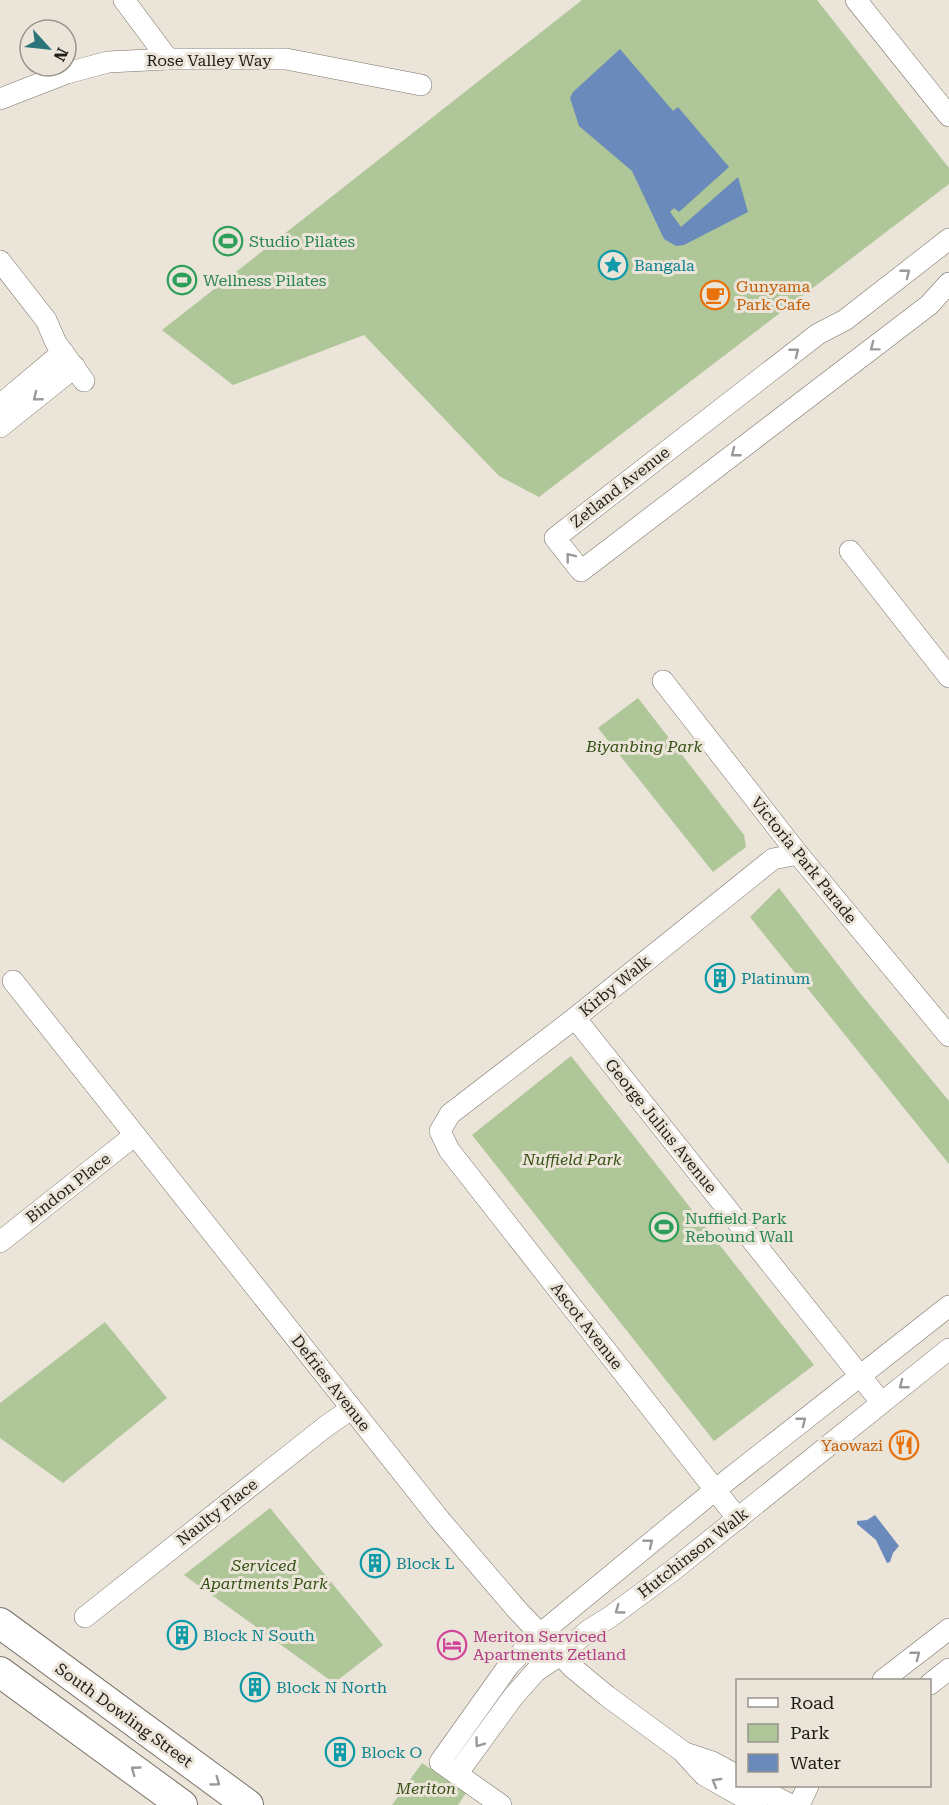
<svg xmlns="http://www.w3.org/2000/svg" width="949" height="1805" font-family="'Roboto Serif',serif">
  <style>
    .green { fill: #afc698 }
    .water { fill: #698abb }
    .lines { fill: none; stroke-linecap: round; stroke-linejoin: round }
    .minor-casing { stroke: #7a746a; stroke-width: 22 }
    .highway-casing { stroke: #7a746a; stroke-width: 32 }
    .minor { stroke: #fff; stroke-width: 21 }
    .highway { stroke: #fff; stroke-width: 30 }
    .oneway { stroke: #9a9998 }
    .labels { text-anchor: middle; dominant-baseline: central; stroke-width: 6; stroke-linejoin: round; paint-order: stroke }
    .street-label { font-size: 16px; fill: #1f1d19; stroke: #ebe4d8 }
    .leisure-label { font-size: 16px; fill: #27864d; stroke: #ebe4d8; text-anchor: start }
    .culture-label { font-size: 16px; fill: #0d838f; stroke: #ebe4d8; text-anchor: start }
    .food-label { font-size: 16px; fill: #c56008; stroke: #ebe4d8; text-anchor: start }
    .park-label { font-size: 16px; font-style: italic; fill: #365015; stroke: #ebe4d8 }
    .hotel-label { font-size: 16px; fill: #b23c85; stroke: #ebe4d8; text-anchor: start }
  </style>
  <rect width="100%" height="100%" fill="#ebe4d8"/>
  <!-- green -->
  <g class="green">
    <path d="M 582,0 L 817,0 L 949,168 L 949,184 L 539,497 L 499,476 L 364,335 L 233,385 L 162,330 Z"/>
    <path d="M 638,698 L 744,835 L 746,847 L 713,872 L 598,728 Z"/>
    <path d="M 779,888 L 860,993 L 949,1101 L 949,1164 L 750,917 Z"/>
    <path d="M 571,1056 L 814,1365 L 714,1441 L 472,1135 Z"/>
    <path d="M 105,1322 L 167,1398 L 63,1483 L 0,1438 L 0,1403 Z"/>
    <path d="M 270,1508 L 383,1645 L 334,1683 L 184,1575 Z"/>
    <path d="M 422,1763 L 466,1793 L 458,1805 L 392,1805 Z"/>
  </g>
  <!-- water -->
  <g class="water">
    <path d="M 620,49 L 673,111 L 678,107 L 729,167 L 679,212 L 674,208 L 670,212 L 681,227 L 738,177 L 748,212 L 684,245 L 676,246 L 664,239 L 632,171 L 579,126 L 570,98 L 573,92 Z"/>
    <path d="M 875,1515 L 899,1546 L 893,1553 L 890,1562 L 887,1563 L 876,1540 L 857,1524 L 857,1521 L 867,1520 Z"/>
  </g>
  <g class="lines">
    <!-- minor casing -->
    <g class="minor-casing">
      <g id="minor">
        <path d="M 124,0 L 168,59"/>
        <path d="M 856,0 L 949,116"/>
        <path d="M 0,99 L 67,73 L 108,62 L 168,59 L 286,59 L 421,85"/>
        <path d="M 949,239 L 845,320 L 818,334 L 555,538 L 581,571 L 929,305 L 949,283"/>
        <path d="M 0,261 L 46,320 L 56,343 L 84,381"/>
        <path d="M 0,405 L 63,352"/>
        <path d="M 0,427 L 75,367"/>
        <path d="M 850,551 L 949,677"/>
        <path d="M 663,681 L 798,854 L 949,1036"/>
        <path d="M 13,981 L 440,1520 L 519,1612 L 573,1668 L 607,1696 L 682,1751 L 704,1775 L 757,1805"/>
        <path d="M 575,1018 L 881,1402"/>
        <path d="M 0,1242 L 135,1135"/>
        <path d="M 738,1519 L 449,1150 L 440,1131 L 450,1114 L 575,1018 L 773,859 L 798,854"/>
        <path d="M 85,1617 L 325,1427 L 351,1409"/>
        <path d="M 883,1680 L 949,1629"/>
        <path d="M 930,1684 L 949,1669"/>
        <path d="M 685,1753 L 712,1762 L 738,1776"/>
        <path d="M 457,1774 L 513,1697 L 536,1671 L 560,1655 L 589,1630 L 610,1617 L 672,1571 L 949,1349"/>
        <path d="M 754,1786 L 791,1805"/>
        <path d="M 501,1805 L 440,1762 L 509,1665 L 540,1634 L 715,1490 L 949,1306"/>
        <path d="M 799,1805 L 808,1786"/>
      </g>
    </g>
    <!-- highway casing -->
    <g class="highway-casing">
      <g id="highway">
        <path d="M 0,1623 L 248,1805"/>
        <path d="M 0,1672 L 182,1805"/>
      </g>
    </g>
    <!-- minor -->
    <use href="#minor" class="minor"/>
    <!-- highway -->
    <use href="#highway" class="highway"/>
  </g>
  <!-- one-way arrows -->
  <defs><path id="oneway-chevron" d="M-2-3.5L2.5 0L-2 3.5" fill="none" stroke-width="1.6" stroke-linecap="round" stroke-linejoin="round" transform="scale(1.5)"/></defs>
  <g class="oneway">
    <use href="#oneway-chevron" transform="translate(906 273) rotate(-38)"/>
    <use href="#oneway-chevron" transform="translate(874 347) rotate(143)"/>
    <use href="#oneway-chevron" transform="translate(795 352) rotate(-38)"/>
    <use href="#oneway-chevron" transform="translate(37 397) rotate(141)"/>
    <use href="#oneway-chevron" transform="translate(735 453) rotate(142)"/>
    <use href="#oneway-chevron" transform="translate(570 557) rotate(-128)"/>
    <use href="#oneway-chevron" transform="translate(903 1385) rotate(142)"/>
    <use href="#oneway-chevron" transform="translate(802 1421) rotate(-38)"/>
    <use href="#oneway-chevron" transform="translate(649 1543) rotate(-39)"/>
    <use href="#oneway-chevron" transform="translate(619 1610) rotate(144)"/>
    <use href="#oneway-chevron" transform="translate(916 1655) rotate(-38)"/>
    <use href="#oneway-chevron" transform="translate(479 1743) rotate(126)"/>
    <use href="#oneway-chevron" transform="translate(135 1770) rotate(-144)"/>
    <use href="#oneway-chevron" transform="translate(216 1782) rotate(36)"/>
    <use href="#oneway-chevron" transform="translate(716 1782) rotate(-150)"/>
  </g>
  <!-- icons -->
  <defs>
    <g id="stadium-ring" transform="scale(1.5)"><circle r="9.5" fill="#ebe4d8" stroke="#2e9e5b" stroke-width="1.5"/><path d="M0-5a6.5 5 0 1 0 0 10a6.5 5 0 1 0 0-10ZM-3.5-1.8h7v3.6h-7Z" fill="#2e9e5b"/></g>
    <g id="sight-ring" transform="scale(1.5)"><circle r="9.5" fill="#ebe4d8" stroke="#0f9aa8" stroke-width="1.5"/><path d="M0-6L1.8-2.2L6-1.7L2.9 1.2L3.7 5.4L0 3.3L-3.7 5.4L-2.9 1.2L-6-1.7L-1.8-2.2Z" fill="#0f9aa8"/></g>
    <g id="cafe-ring" transform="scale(1.5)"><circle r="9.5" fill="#ebe4d8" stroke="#e8710a" stroke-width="1.5"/><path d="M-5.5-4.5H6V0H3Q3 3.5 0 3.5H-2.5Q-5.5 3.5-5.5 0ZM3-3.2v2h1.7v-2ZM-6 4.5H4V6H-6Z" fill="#e8710a"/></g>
    <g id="building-ring" transform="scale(1.5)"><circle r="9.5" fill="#ebe4d8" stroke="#0f9aa8" stroke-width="1.5"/><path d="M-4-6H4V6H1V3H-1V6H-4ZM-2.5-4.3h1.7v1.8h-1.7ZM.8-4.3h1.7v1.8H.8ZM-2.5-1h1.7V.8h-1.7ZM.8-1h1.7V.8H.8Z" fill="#0f9aa8"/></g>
    <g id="restaurant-ring" transform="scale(1.5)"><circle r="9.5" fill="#ebe4d8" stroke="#e8710a" stroke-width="1.5"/><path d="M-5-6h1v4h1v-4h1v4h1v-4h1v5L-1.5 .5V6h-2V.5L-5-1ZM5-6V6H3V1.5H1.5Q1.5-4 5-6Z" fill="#e8710a"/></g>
    <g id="hotel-ring" transform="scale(1.5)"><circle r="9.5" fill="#ebe4d8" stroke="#d1479c" stroke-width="1.5"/><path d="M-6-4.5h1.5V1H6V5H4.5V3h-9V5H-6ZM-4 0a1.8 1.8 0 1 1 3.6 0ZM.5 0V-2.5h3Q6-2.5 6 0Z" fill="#d1479c"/></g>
  </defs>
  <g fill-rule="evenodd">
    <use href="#stadium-ring" x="228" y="241"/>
    <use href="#sight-ring" x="613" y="265"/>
    <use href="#stadium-ring" x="182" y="280"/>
    <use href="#cafe-ring" x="715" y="295"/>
    <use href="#building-ring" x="720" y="978"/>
    <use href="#stadium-ring" x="664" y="1227"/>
    <use href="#restaurant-ring" x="904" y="1445"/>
    <use href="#building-ring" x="375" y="1563"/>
    <use href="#building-ring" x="182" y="1635"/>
    <use href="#hotel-ring" x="452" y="1645"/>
    <use href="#building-ring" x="255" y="1687"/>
    <use href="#building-ring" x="340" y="1752"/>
  </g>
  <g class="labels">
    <!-- street labels -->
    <g class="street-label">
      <text x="209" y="60">Rose Valley Way</text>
      <text transform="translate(620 487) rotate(-38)">Zetland Avenue</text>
      <text transform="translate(804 860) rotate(51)">Victoria Park Parade</text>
      <text transform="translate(615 986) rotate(-39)">Kirby Walk</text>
      <text transform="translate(661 1126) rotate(51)">George Julius Avenue</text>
      <text transform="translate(68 1188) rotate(-38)">Bindon Place</text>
      <text transform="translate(587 1326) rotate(52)">Ascot Avenue</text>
      <text transform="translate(331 1383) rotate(52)">Defries Avenue</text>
      <text transform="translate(217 1512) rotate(-38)">Naulty Place</text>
      <text transform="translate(693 1553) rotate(-38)">Hutchinson Walk</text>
      <text transform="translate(124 1715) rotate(36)">South Dowling Street</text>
    </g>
    <!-- leisure labels -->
    <g class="leisure-label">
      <text x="249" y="241">Studio Pilates</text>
      <text x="203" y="280">Wellness Pilates</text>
      <text x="685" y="1218">Nuffield Park<tspan x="685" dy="18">Rebound Wall</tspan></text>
    </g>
    <!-- culture labels -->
    <g class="culture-label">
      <text x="634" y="265">Bangala</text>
      <text x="741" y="978">Platinum</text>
      <text x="396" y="1563">Block L</text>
      <text x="203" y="1635">Block N South</text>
      <text x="276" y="1687">Block N North</text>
      <text x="361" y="1752">Block O</text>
    </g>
    <!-- food labels -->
    <g class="food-label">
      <text x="736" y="286">Gunyama<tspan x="736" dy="18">Park Cafe</tspan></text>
      <text x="883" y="1445" text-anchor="end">Yaowazi</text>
    </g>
    <!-- park labels -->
    <g class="park-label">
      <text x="644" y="746">Biyanbing Park</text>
      <text x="572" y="1159">Nuffield Park</text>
      <text x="264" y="1565">Serviced<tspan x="264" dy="18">Apartments Park</tspan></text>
      <text x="426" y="1788">Meriton</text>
    </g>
    <!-- hotel labels -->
    <g class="hotel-label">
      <text x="473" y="1636">Meriton Serviced<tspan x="473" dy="18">Apartments Zetland</tspan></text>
    </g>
  </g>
  <!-- legend -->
  <rect x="736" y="1679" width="195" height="108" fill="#ebe4d8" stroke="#99948c" stroke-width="1.5"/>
  <rect x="748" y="1698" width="30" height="9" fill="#ffffff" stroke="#99948c" stroke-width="1.5"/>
  <text x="790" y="1709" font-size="18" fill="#1f1d19">Road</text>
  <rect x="748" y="1724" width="30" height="18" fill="#afc698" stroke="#99948c" stroke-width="1.5"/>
  <text x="790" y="1739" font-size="18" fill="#1f1d19">Park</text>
  <rect x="748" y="1754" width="30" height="18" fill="#698abb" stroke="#99948c" stroke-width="1.5"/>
  <text x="790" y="1769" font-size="18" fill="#1f1d19">Water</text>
  <!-- north arrow -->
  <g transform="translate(48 48) rotate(117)"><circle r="28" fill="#ebe4d8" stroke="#99948c" stroke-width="1.5"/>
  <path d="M0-4.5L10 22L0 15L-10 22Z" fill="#2a737b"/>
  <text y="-9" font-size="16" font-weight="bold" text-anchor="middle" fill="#1f1d19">N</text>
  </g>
</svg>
